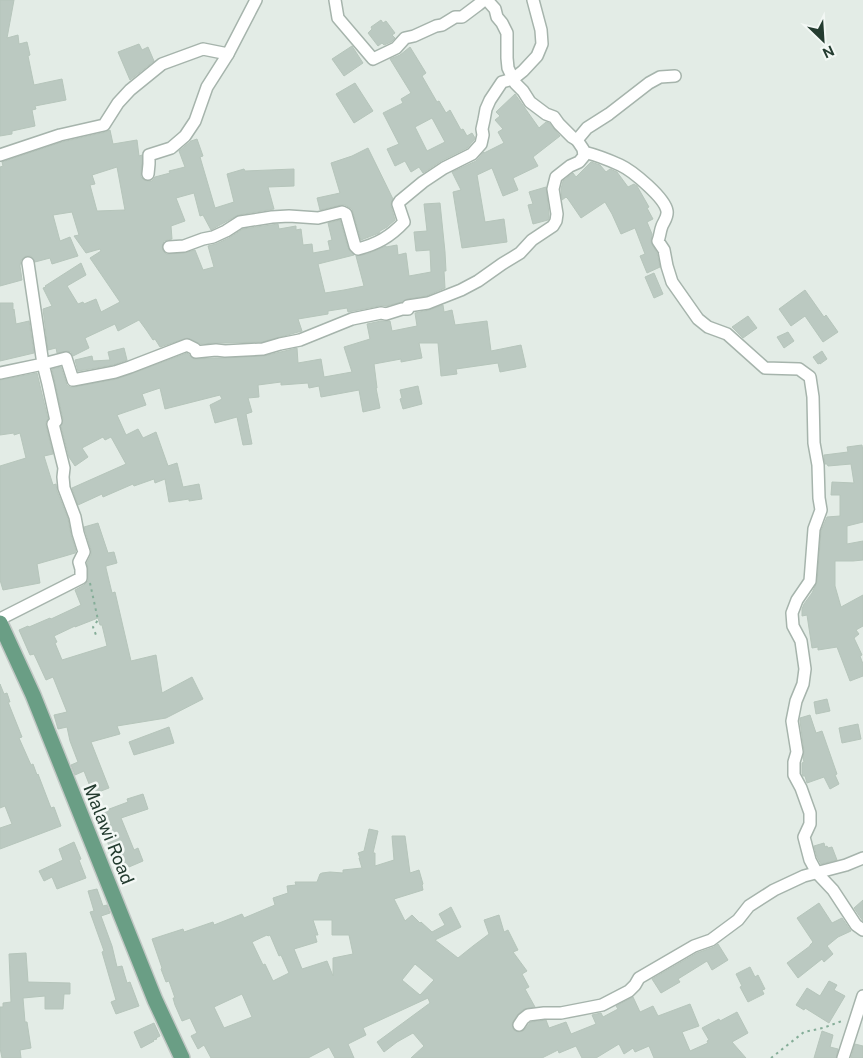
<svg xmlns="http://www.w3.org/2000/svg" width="863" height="1058" font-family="'Public Sans',sans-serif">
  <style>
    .building { fill: #bbc9c1; stroke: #b6c5bb; fill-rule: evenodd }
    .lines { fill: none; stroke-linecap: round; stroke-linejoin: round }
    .minor-casing { stroke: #a6b4ac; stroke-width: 14 }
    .primary-casing { stroke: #c2c8c5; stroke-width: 18 }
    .path { stroke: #85ad98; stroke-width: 2; stroke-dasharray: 2.5 4; stroke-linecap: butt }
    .minor { stroke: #fff; stroke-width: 11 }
    .primary { stroke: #6a9e85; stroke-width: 15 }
    .labels { text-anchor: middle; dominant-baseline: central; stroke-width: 5; stroke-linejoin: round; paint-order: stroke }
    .street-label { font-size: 18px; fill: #243c30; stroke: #f3f8f5 }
  </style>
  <rect width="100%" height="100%" fill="#e3ece6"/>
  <!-- building -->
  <g class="building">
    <path d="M 0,0 L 14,0 L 7,38 L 18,35 L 19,44 L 27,42 L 30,55 L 28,56 L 34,85 L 62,79 L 66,100 L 35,106 L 36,109 L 32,110 L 35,126 L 12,131 L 12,134 L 0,136 Z"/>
    <path d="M 381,20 L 383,23 L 386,21 L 395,33 L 392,35 L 395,38 L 391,42 L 384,45 L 382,43 L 378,46 L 368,33 L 372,29 L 371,27 Z"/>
    <path d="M 139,44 L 142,50 L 148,47 L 154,61 L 130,80 L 118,52 Z"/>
    <path d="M 352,46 L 363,63 L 344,76 L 332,59 Z"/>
    <path d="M 410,47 L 426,73 L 422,76 L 437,102 L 439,101 L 446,113 L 450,110 L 461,130 L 463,129 L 467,136 L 472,133 L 475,138 L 474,140 L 467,148 L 441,161 L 423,173 L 419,167 L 411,172 L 405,161 L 395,166 L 387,149 L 399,144 L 383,113 L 403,103 L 401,99 L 411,93 L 390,59 L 400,55 ZM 432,118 L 445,142 L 427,151 L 415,127 Z"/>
    <path d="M 355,83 L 373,111 L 354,123 L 336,94 Z"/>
    <path d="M 515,94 L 539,128 L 546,122 L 549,123 L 560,136 L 533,157 L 538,166 L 513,178 L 518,190 L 503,196 L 492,168 L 477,175 L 485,222 L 504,219 L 507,242 L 462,248 L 453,192 L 461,190 L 452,172 L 476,161 L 484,152 L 484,153 L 504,143 L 498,132 L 503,129 L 495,120 L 500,116 L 496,112 Z"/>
    <path d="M 110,130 L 113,144 L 137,140 L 139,156 L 142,155 L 141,177 L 144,180 L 148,181 L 152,181 L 155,177 L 170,173 L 169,171 L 185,167 L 179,151 L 191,141 L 197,139 L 203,156 L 200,157 L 215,208 L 234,202 L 227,174 L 244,169 L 245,171 L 294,169 L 294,186 L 268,187 L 274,209 L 238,215 L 211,230 L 203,215 L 200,216 L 194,193 L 176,198 L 185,221 L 171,226 L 172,239 L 164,241 L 162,247 L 163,251 L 166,254 L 184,253 L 195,250 L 203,270 L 214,267 L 208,246 L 216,244 L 229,238 L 243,229 L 278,224 L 279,229 L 296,226 L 296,230 L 301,229 L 303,245 L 312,244 L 313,253 L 330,250 L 328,241 L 332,240 L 328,223 L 340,220 L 348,248 L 354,255 L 318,264 L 325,293 L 344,290 L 364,286 L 356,256 L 367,254 L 386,246 L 386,247 L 397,245 L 398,255 L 406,253 L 409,276 L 431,272 L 430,250 L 416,251 L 414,232 L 427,231 L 424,204 L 440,203 L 445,252 L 446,271 L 444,271 L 445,288 L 426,296 L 407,299 L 402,302 L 386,306 L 379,306 L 348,312 L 347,308 L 328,311 L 328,314 L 298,319 L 302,331 L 262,342 L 225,343 L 215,343 L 201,344 L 187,338 L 160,347 L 155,339 L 153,340 L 147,331 L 139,320 L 118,331 L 115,324 L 85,338 L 89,348 L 73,356 L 71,352 L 67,351 L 57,353 L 56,348 L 48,350 L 43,309 L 52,306 L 43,288 L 46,287 L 45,286 L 81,263 L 86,275 L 67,286 L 78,304 L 83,302 L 84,304 L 96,299 L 101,312 L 120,302 L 90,258 L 101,251 L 100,249 L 86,253 L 74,236 L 79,235 L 72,212 L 53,215 L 60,241 L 70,237 L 78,256 L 52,264 L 50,258 L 35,262 L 31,256 L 26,256 L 21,260 L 20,266 L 22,280 L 0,286 L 0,167 L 3,166 L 2,162 L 62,142 L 106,132 ZM 117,167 L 125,210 L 97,211 L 90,185 L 95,184 L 92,175 Z"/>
    <path d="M 368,148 L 393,199 L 391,203 L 391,206 L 395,220 L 387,227 L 380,231 L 379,233 L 361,240 L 352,209 L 345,205 L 341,205 L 320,210 L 317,198 L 340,193 L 331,163 L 352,156 Z"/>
    <path d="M 591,162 L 600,165 L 606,172 L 610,169 L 617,172 L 628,187 L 634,184 L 637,186 L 649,207 L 647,208 L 653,219 L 647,222 L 652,234 L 651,242 L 657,253 L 660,267 L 647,273 L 640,256 L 645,254 L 635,228 L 621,234 L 612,214 L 605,202 L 581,218 L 568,199 L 566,197 L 562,200 L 561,189 L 563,181 L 573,173 L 576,177 Z"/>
    <path d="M 546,187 L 549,214 L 549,218 L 548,220 L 533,224 L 528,205 L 533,204 L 529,192 Z"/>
    <path d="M 654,273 L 663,294 L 654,298 L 645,277 Z"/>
    <path d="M 805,290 L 824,317 L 826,315 L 838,332 L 823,342 L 805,316 L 791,326 L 779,309 Z"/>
    <path d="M 0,303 L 13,303 L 13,310 L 14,309 L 16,324 L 29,321 L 34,353 L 0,361 Z"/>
    <path d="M 443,305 L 444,312 L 452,310 L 455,325 L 487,321 L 491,351 L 521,345 L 526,367 L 500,372 L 498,363 L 456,369 L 457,374 L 441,376 L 438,343 L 419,343 L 422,358 L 401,362 L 401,359 L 374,364 L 377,388 L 376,388 L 380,408 L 363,412 L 359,390 L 321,397 L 319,386 L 309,388 L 308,383 L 281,385 L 281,382 L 258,385 L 259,397 L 248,398 L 252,412 L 246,414 L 252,444 L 243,445 L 237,417 L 215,423 L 210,405 L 222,399 L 220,395 L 165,409 L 160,388 L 142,394 L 146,405 L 117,415 L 126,435 L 138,429 L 143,438 L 156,432 L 168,466 L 177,463 L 183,487 L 199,484 L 202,499 L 189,501 L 189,499 L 169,502 L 165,479 L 155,483 L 154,479 L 134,486 L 133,484 L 103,497 L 102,494 L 78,505 L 72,488 L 126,464 L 111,437 L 105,440 L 103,437 L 82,448 L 88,457 L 75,466 L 69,457 L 61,426 L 63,419 L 52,369 L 61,367 L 67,385 L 70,387 L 74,387 L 117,379 L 187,353 L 194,359 L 216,358 L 225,358 L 264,356 L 297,348 L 298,363 L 321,359 L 324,377 L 352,372 L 344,347 L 370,339 L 367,324 L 381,321 L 390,321 L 392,331 L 417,326 L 415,313 L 429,310 Z"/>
    <path d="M 748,316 L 757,328 L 743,338 L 732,327 Z"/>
    <path d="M 788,332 L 794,341 L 784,348 L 777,337 Z"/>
    <path d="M 124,348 L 127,360 L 113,365 L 78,371 L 75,360 L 92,356 L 93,361 L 110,360 L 108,352 Z"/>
    <path d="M 822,351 L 827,359 L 820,364 L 820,363 L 818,364 L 813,357 Z"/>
    <path d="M 37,373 L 48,419 L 46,422 L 46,426 L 53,454 L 44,456 L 53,485 L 56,484 L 57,491 L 68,519 L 71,535 L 76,551 L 75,553 L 65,556 L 37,564 L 40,583 L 3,590 L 0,580 L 0,466 L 26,458 L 20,433 L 14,435 L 14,433 L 0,435 L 0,380 Z"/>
    <path d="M 418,386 L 422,404 L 403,409 L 400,399 L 402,398 L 400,390 Z"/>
    <path d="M 862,445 L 863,451 L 863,522 L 847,526 L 847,544 L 863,541 L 863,560 L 853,561 L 835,561 L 835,586 L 841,607 L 863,595 L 863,626 L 856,630 L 859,634 L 854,638 L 862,655 L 860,656 L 863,664 L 863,676 L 850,681 L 837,647 L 818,650 L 818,647 L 812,648 L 807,615 L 802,616 L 802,609 L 804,604 L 812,593 L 817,582 L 821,531 L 827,517 L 840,516 L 840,495 L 831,495 L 832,482 L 854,483 L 851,464 L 828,466 L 827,464 L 825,464 L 824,455 L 848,452 L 847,447 Z"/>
    <path d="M 98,523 L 108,553 L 114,552 L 117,563 L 106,566 L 106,568 L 112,593 L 115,592 L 131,661 L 156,655 L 162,693 L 192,677 L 203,699 L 166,718 L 117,726 L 120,734 L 91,742 L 109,788 L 93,794 L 84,771 L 75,775 L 71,765 L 78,762 L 70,741 L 67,727 L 58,729 L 54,715 L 67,712 L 53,677 L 46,680 L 34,654 L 30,655 L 19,630 L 28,626 L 29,627 L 50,618 L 51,619 L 81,605 L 75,590 L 84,585 L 88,581 L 88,569 L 87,563 L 91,555 L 91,550 L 84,527 ZM 98,618 L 100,625 L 102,625 L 107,646 L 62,660 L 55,643 L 57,642 L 54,636 L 75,626 L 75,627 Z"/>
    <path d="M 0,684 L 4,694 L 7,693 L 10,702 L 8,702 L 22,737 L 19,738 L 31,765 L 33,764 L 37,775 L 38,774 L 51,808 L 54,807 L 61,826 L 0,849 L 0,828 L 12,824 L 5,806 L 0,808 Z"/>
    <path d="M 827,699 L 830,711 L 816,714 L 814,702 Z"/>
    <path d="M 810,715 L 816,733 L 822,731 L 837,774 L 835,775 L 839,784 L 830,789 L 824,777 L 807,783 L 805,776 L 803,776 L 802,773 L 802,763 L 804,762 L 803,758 L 804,751 L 800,721 L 800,718 Z"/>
    <path d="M 858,724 L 861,739 L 842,743 L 839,728 Z"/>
    <path d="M 169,727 L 174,743 L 134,755 L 129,742 Z"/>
    <path d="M 143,794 L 148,809 L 121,818 L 134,850 L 138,848 L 143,861 L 129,867 L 128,865 L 118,868 L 96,814 L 128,802 L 127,799 Z"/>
    <path d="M 369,829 L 378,831 L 373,853 L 375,853 L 375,866 L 394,860 L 392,836 L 405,836 L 410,873 L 419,870 L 423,884 L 422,885 L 423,890 L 394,899 L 405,921 L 412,915 L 420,923 L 421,922 L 432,932 L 445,925 L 439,914 L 451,907 L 461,927 L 435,940 L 458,958 L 473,946 L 489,934 L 484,920 L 499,915 L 504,932 L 508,930 L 518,950 L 513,952 L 527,971 L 522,974 L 529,987 L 525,989 L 535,1007 L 524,1009 L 517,1015 L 512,1024 L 513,1029 L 515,1031 L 519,1032 L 523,1031 L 531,1022 L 546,1020 L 549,1028 L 566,1022 L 571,1034 L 596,1024 L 592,1015 L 601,1013 L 603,1017 L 618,1009 L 616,1006 L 633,997 L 640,1012 L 653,1006 L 658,1016 L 690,1004 L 699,1026 L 682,1032 L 690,1051 L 708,1043 L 707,1041 L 709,1040 L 702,1028 L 719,1019 L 720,1021 L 737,1012 L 748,1033 L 732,1042 L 746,1058 L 654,1058 L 649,1046 L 635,1052 L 633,1048 L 624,1054 L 619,1044 L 596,1058 L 582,1058 L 576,1046 L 559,1053 L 558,1050 L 542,1058 L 411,1058 L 424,1046 L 413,1033 L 397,1042 L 384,1052 L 377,1042 L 430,1003 L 428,998 L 363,1028 L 366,1035 L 348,1044 L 354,1058 L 335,1058 L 329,1047 L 308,1058 L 211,1058 L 204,1045 L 198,1049 L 191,1036 L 197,1033 L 190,1018 L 182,1021 L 175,1005 L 173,998 L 175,998 L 169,981 L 166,982 L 161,969 L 162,968 L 152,939 L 183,929 L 184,932 L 213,922 L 214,925 L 242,914 L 244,918 L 275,905 L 273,898 L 288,893 L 287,886 L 296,885 L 295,882 L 317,882 L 320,874 L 322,873 L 330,872 L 343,873 L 343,870 L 362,868 L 359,858 L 360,858 L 358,853 L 364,851 ZM 313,920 L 332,920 L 332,935 L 349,935 L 353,954 L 333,958 L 333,976 L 327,961 L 302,969 L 294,949 L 317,942 L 315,935 L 318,935 ZM 267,935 L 268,936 L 270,935 L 279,956 L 281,955 L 289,973 L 273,981 L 265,964 L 263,965 L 252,942 ZM 415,964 L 434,980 L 420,995 L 402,980 ZM 242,994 L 252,1017 L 224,1028 L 214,1007 Z"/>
    <path d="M 74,842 L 81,859 L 79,860 L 86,878 L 57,889 L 52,877 L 44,881 L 39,871 L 63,860 L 59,849 Z"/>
    <path d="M 824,843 L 825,847 L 827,846 L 828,848 L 832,847 L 837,860 L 821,864 L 817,857 L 814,846 Z"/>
    <path d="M 97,889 L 103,906 L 107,905 L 110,913 L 101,916 L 112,946 L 117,967 L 122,966 L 127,983 L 130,982 L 139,1006 L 116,1014 L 111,1002 L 116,1000 L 102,952 L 104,951 L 90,912 L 94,911 L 88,891 Z"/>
    <path d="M 863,900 L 863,921 L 854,908 Z"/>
    <path d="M 819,903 L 832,923 L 842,918 L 851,931 L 838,937 L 827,946 L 833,954 L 824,962 L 822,959 L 798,978 L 787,963 L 810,946 L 810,945 L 813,942 L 797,918 Z"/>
    <path d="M 718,944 L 728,960 L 712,970 L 707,961 L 678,979 L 680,982 L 661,993 L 652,979 L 697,953 L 714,947 Z"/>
    <path d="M 26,953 L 28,982 L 70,983 L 70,994 L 64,994 L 63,1009 L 45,1009 L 45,996 L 23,998 L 25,1022 L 27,1022 L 31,1048 L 20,1050 L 21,1058 L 2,1058 L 0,1048 L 0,1007 L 3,1007 L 3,1003 L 11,1002 L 9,954 Z"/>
    <path d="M 750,967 L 755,977 L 758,975 L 765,989 L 762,990 L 764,994 L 748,1002 L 740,987 L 742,986 L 736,974 Z"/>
    <path d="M 829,981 L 837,985 L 834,990 L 845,996 L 829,1023 L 805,1008 L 804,1010 L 796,1005 L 807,988 L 820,996 Z"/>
    <path d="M 154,1023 L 160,1036 L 156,1038 L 157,1039 L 153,1040 L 154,1041 L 141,1048 L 134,1032 Z"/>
    <path d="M 822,1031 L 833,1035 L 830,1047 L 838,1049 L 836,1058 L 814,1058 Z"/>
    <path d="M 855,1044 L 863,1046 L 863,1058 L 851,1058 Z"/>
  </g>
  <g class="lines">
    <!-- minor casing -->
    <g class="minor-casing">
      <g id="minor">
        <path d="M 335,0 L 338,18 L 373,59 L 396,48 L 405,38 L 414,36 L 436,26 L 442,25 L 455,17 L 462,17 L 478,5 L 484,0"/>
        <path d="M 487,0 L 495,9 L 497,17 L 502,23 L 507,33 L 507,58 L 508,68 L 515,83 L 523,91 L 530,102 L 546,114 L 554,117 L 559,124 L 572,137 L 577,140"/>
        <path d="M 584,152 C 596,155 609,160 620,165 C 633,171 665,198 667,211 C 668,217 664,221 662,226 C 660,231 660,236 658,241 L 664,250 L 667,266 L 672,282 L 698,319 L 708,327 L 727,334 L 765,368 L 799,369 L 810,377 L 813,397 L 814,443 L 818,465 L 819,498 L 821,510 L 814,529 L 810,581 L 797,600 L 792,613 L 793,626 L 801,641 L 805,669 L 803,684 L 796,701 L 792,721 L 797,752 L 794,762 L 794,775 L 801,788 L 810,813 L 810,824 L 804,837 L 810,860 L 817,873 L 833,890 L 856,925 L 863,930"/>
        <path d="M 0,155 L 60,135 L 104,125 L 118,103 L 130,90 L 162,64 L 203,49 L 228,54"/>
        <path d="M 148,174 L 149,164 L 149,155 L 171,148 L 185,136 L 195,121 L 207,87 L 228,54 L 256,0"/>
        <path d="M 169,247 L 184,246 L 203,239 L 213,237 L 226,231 L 240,222 L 272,217 L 289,216 L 318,218 L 342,212 L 346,214 L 355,246 L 358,249 C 377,244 390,237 404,222 L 398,204 L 400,201 L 423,182 L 444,168 L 472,154 L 481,144 L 483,135 L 482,129 L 484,120 L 486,109 L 490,100 L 502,82 L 513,79 L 523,71 L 537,56 L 542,44 L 541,30 L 533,0"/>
        <path d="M 0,373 L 43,364 L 28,263"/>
        <path d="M 0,619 L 81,578 L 81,569 L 79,562 L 84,552 L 78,533 L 75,517 L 64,488 L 63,477 L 64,468 L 53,424 L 56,421 L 48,384 L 43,364 L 66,358 L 73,380 L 115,372 L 130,367 L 187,345 L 195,349 L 196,352 L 216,350 L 225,351 L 263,349 L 280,344 L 300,340 L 352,319 L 381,313 L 386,314 L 402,309 L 408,309 L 408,306 L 428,303 L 461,290 L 478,281 L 502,264 L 520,253 L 532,240 L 553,226 L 556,221 L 557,214 L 553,189 L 556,177 L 570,166 L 579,162 L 584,156 L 583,149 L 577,140 L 587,128 L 609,114 L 649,83 L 660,77 L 675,76"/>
        <path d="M 519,1025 L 523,1019 L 528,1015 L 544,1013 L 561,1013 L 602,1005 L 629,991 L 635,985 L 639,978 L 694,946 L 711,940 L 738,920 L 749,906 L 774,890 L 804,876 L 846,865 L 863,858"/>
        <path d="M 843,1058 L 863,996"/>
      </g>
    </g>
    <!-- primary casing -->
    <g class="primary-casing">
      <path id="primary" d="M 0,623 L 33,695 L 155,1000 L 182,1058"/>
    </g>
    <!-- path -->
    <g class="path">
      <path d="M 90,583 L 98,620 L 93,627 L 96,635"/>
      <path d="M 771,1058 L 804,1032 L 823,1028 L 842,1021"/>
    </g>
    <!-- minor -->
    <use href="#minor" class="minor"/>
    <!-- primary -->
    <use href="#primary" class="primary"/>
  </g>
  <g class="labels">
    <!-- street labels -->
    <g class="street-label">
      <text transform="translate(109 834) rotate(68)">Malawi Road</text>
    </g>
  </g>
  <!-- north arrow -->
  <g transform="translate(823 40) rotate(155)" stroke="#f3f8f5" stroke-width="4" paint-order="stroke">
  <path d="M0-4L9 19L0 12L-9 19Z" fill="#243c30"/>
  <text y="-8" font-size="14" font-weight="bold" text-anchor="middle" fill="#243c30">N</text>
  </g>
</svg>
